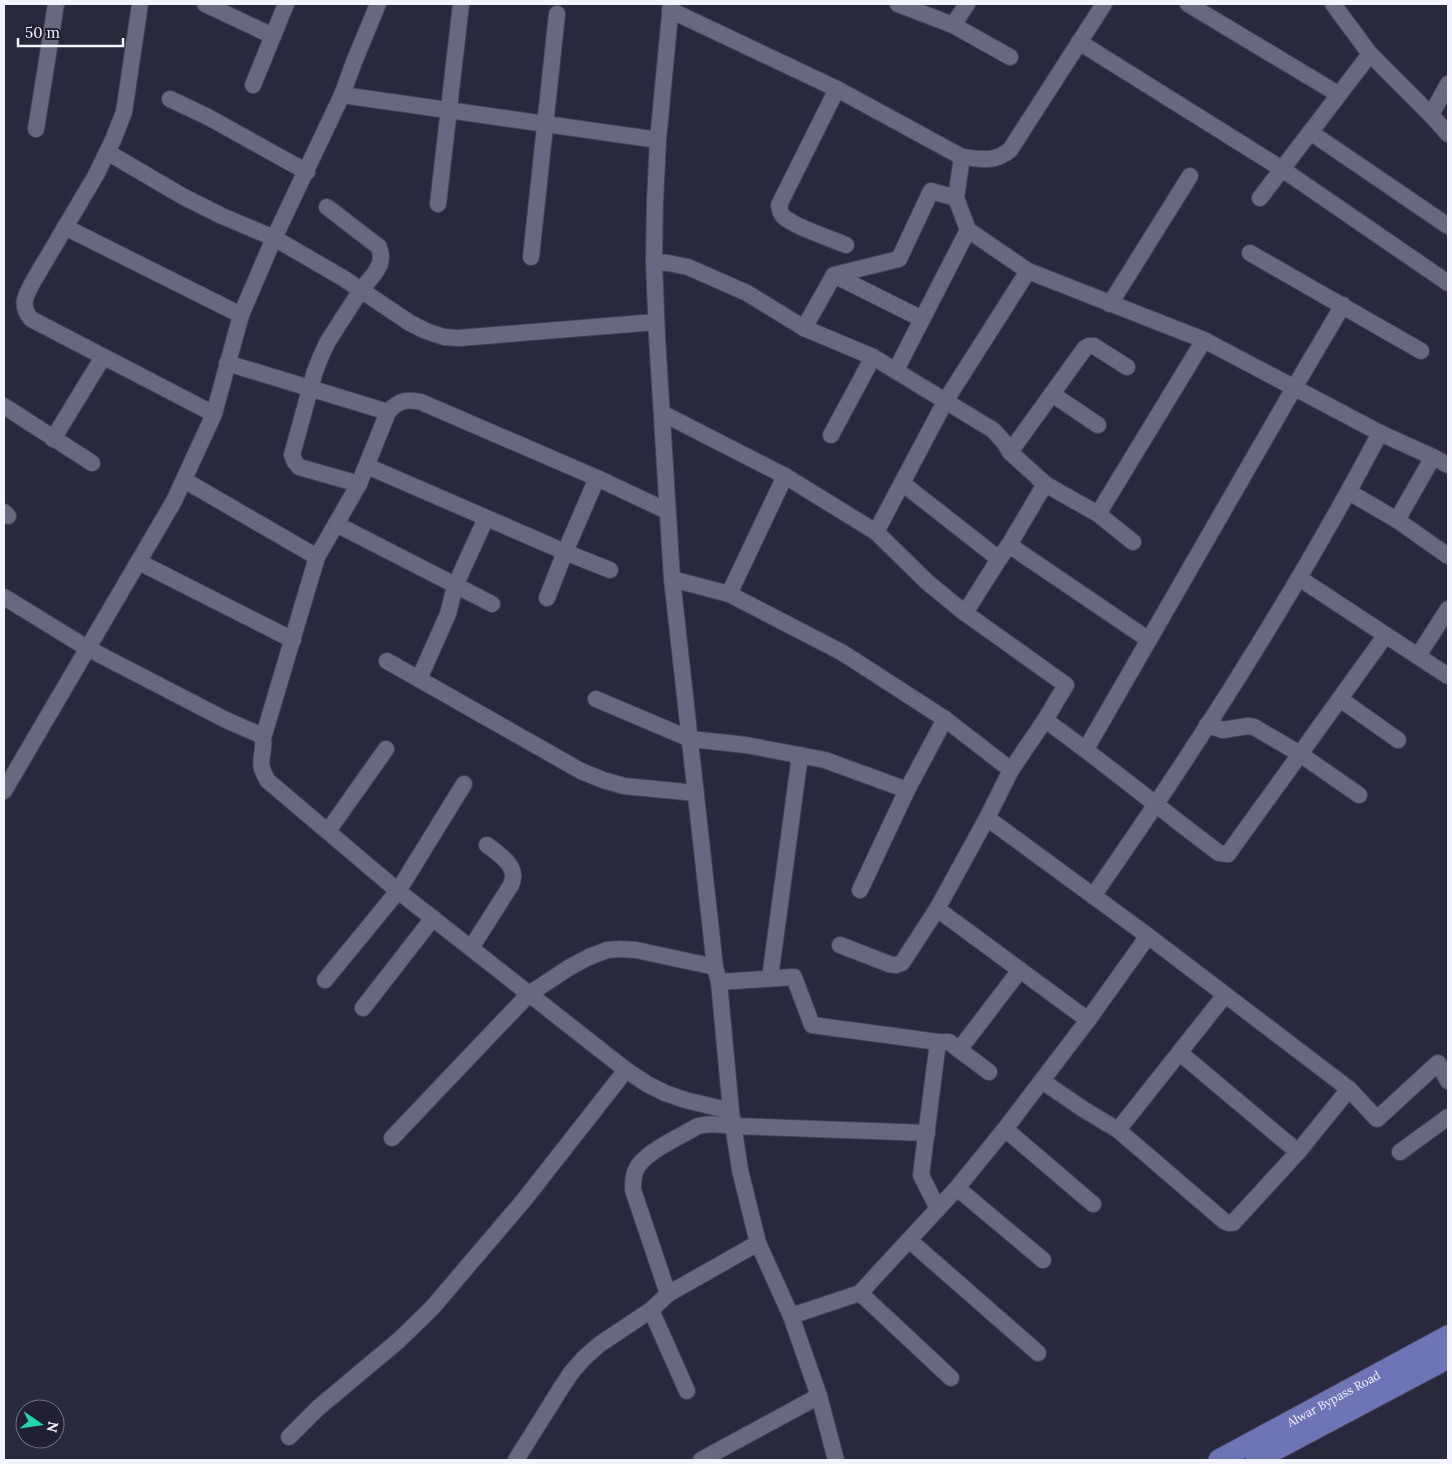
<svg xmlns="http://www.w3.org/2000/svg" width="1452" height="1464" font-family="Lora,serif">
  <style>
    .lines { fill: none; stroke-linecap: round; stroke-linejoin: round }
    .minor-casing { stroke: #444354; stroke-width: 18 }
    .major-casing { stroke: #444354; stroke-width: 23 }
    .minor { stroke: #686880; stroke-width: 16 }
    .major { stroke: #6e75b7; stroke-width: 21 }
    .labels { text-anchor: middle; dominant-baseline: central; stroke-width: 5; stroke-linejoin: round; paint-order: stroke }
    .street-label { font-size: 12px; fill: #f3f4ff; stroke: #201f33 }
  </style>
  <rect width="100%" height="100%" fill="#29293d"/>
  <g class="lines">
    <!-- minor casing -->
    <g class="minor-casing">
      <g id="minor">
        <path d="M 140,4 L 124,112 L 113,140 L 96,175 L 34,280 C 26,295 19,304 31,319 L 214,414"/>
        <path d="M 205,4 L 273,36"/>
        <path d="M 671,4 L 658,140 L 655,201 L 654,262 L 657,337 L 672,579 L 715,967 L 719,982 L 731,1111 L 740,1170 L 758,1243 L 791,1316 L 819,1396 L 836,1460"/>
        <path d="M 898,4 L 953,25 L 1010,57"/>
        <path d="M 1188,4 L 1338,94"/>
        <path d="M 1333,4 L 1370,54 L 1431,115 L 1448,134"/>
        <path d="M 670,10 L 837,89 L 962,157 L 956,198 L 968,230 L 1028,271 L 1204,340 L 1380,433 L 1433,457 L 1448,465"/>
        <path d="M 953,25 L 967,4"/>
        <path d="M 1079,42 L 1282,169 L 1448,283"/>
        <path d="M 253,85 L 286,4"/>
        <path d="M 837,89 L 779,205 C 780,209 780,213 783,216 C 792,226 832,239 846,245"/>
        <path d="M 342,95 L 658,140"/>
        <path d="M 170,99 L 208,117 L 307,172"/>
        <path d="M 1431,115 L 1448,84"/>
        <path d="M 36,129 L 56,4"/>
        <path d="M 1310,132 L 1448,226"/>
        <path d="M 107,152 L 184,197 L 222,216 L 274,238 L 343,278 L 410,323 L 426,331 L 444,337 L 459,338 L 656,322"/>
        <path d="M 962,157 C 981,159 994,163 1010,150 L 1104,4"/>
        <path d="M 1260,198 L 1370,54"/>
        <path d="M 438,204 L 461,4"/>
        <path d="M 327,207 L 379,247 L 381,256 L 380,264 L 375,273 L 361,290 L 341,321 L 327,343 L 321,356 L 315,371 L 292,455 L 295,462 L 299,467 L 359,484"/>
        <path d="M 65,227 L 241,315"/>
        <path d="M 1250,253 L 1421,351"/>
        <path d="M 531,257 L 557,14"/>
        <path d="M 654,262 L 668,263 L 688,267 L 747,293 L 804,328 L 873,357 L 993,430 L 1004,442 L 1010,452 L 1045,484"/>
        <path d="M 834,275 L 899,259 L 931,191 L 956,198"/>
        <path d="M 1110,304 L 1190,176"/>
        <path d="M 804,328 L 834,275 L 922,319"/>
        <path d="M 227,363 L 388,412"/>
        <path d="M 896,370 L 968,230"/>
        <path d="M 1052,394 L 1098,425"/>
        <path d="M 4,406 L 92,463"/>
        <path d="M 662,413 L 785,476 L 876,532 L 927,582 L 965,613 L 1066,685 L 1045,720 L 1011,770 L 987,818 L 937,909 L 902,963 L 896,965 L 889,964 L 840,945"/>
        <path d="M 831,435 L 873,357"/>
        <path d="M 53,439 L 103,357"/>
        <path d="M 1010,452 L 1085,348 L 1089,346 L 1094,346 L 1127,367"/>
        <path d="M 1433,457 L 1397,520 L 1448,556"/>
        <path d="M 367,466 L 565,552 L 610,570"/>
        <path d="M 184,480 L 317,557"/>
        <path d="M 902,483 L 999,559"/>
        <path d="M 1349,492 L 1397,520"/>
        <path d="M 4,512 L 8,516"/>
        <path d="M 1098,514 L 1133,542"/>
        <path d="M 336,524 L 492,604"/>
        <path d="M 876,532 L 946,400 L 1028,271"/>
        <path d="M 1009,545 L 1149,640"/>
        <path d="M 139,562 L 293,640"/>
        <path d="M 1299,578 L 1448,676"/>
        <path d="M 672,579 L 729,594 L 843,653 L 945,719 L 1011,770"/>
        <path d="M 729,594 L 785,476"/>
        <path d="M 4,597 L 87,648 L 226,720 L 258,734 L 263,738 C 265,758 255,760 268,781 L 398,891 L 626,1070 L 647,1084 L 665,1093 L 685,1100 L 731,1111"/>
        <path d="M 547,598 L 565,552 L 597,478"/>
        <path d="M 965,613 L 999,559 L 1009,545 L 1045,484 L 1098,514 L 1204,340"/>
        <path d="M 1418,656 L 1448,609"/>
        <path d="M 387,661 L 581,771 L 603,780 L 624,786 L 696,793"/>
        <path d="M 419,679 L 448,614 L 455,586 L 486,518"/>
        <path d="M 596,699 L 690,739 L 746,745 L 825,760 L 907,790"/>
        <path d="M 1340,699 L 1398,740"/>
        <path d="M 1045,720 C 1104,762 1160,809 1219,853 L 1228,854 L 1385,636"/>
        <path d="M 1207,725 L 1223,730 L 1248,726 L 1254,727 L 1300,754 L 1359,795"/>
        <path d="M 263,738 L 317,557 L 359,484 L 388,412 C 399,400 406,399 421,402 L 597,478 L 667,511"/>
        <path d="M 1086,749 L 1294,388 L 1343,305"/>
        <path d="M 4,791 L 174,501 L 214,414 L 241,315 L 274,238 L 342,95 L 354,62 L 378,4"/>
        <path d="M 987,818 L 1148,936 L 1349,1089 L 1377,1119 L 1438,1063 L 1448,1081"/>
        <path d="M 328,831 L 386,749"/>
        <path d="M 860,890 L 907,790 L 945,719"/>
        <path d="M 1093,896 C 1197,747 1295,594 1380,433"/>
        <path d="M 937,909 L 1088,1020"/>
        <path d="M 471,948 L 511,885 C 512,882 513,880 513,877 C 514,863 497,853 487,845"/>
        <path d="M 770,978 L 800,755"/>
        <path d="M 325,980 L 398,891 L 464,784"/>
        <path d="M 719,982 L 794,977 L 812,1025 L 938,1042 L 949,1042 L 989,1072"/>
        <path d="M 363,1008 L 433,918"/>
        <path d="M 959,1050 L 1020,970"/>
        <path d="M 1180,1053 L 1298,1152"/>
        <path d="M 1042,1081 L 1083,1109 L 1118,1130 L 1225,995"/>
        <path d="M 1005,1129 L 1093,1204"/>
        <path d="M 1118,1130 L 1224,1221 L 1229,1223 L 1233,1223 L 1298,1152 L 1349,1089"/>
        <path d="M 392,1138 L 529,994 L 570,967 L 589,957 L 607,950 L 620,949 L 636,950 L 715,967"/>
        <path d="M 1400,1152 L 1448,1117"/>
        <path d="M 957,1188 L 1043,1260"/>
        <path d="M 938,1209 L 921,1175 L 938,1042"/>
        <path d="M 909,1240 L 1038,1353"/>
        <path d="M 860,1293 L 951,1378"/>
        <path d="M 668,1294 L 633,1190 C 633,1181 633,1174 638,1166 C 648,1151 681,1136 698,1126 C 710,1123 721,1124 733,1126 L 927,1133"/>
        <path d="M 651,1310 L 687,1391"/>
        <path d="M 791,1316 L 860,1293 L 957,1188 L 1005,1129 L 1088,1020 L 1148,936"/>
        <path d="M 289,1437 L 318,1408 L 398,1341 L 432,1308 L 524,1200 L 626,1070"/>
        <path d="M 516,1460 L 561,1388 L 571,1373 L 584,1358 L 600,1344 L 651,1310 L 668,1294 L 758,1243"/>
        <path d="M 701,1460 L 819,1396"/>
      </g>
    </g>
    <!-- major casing -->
    <g class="major-casing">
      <g id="major">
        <path id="s1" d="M 1219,1460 L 1448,1336"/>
        <path d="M 1256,1460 L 1448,1358"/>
      </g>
    </g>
    <!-- minor -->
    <use href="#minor" class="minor"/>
    <!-- major -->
    <use href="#major" class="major"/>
  </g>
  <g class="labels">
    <!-- street labels -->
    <g class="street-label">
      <text stroke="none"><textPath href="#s1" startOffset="130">Alwar Bypass Road</textPath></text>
    </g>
  </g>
  <!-- border -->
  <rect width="1452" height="1464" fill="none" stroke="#f3f4ff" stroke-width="10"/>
  <!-- north arrow -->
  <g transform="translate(40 1424) rotate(103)"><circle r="24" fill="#201f33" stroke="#747485"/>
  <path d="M0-4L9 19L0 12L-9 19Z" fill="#22d5af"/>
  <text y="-8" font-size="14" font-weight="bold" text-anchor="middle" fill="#f3f4ff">N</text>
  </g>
  <!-- scale -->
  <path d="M18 38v8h105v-8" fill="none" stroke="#f3f4ff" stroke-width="2.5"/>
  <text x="25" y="38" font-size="15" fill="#f3f4ff" stroke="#201f33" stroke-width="4" paint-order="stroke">50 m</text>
</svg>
